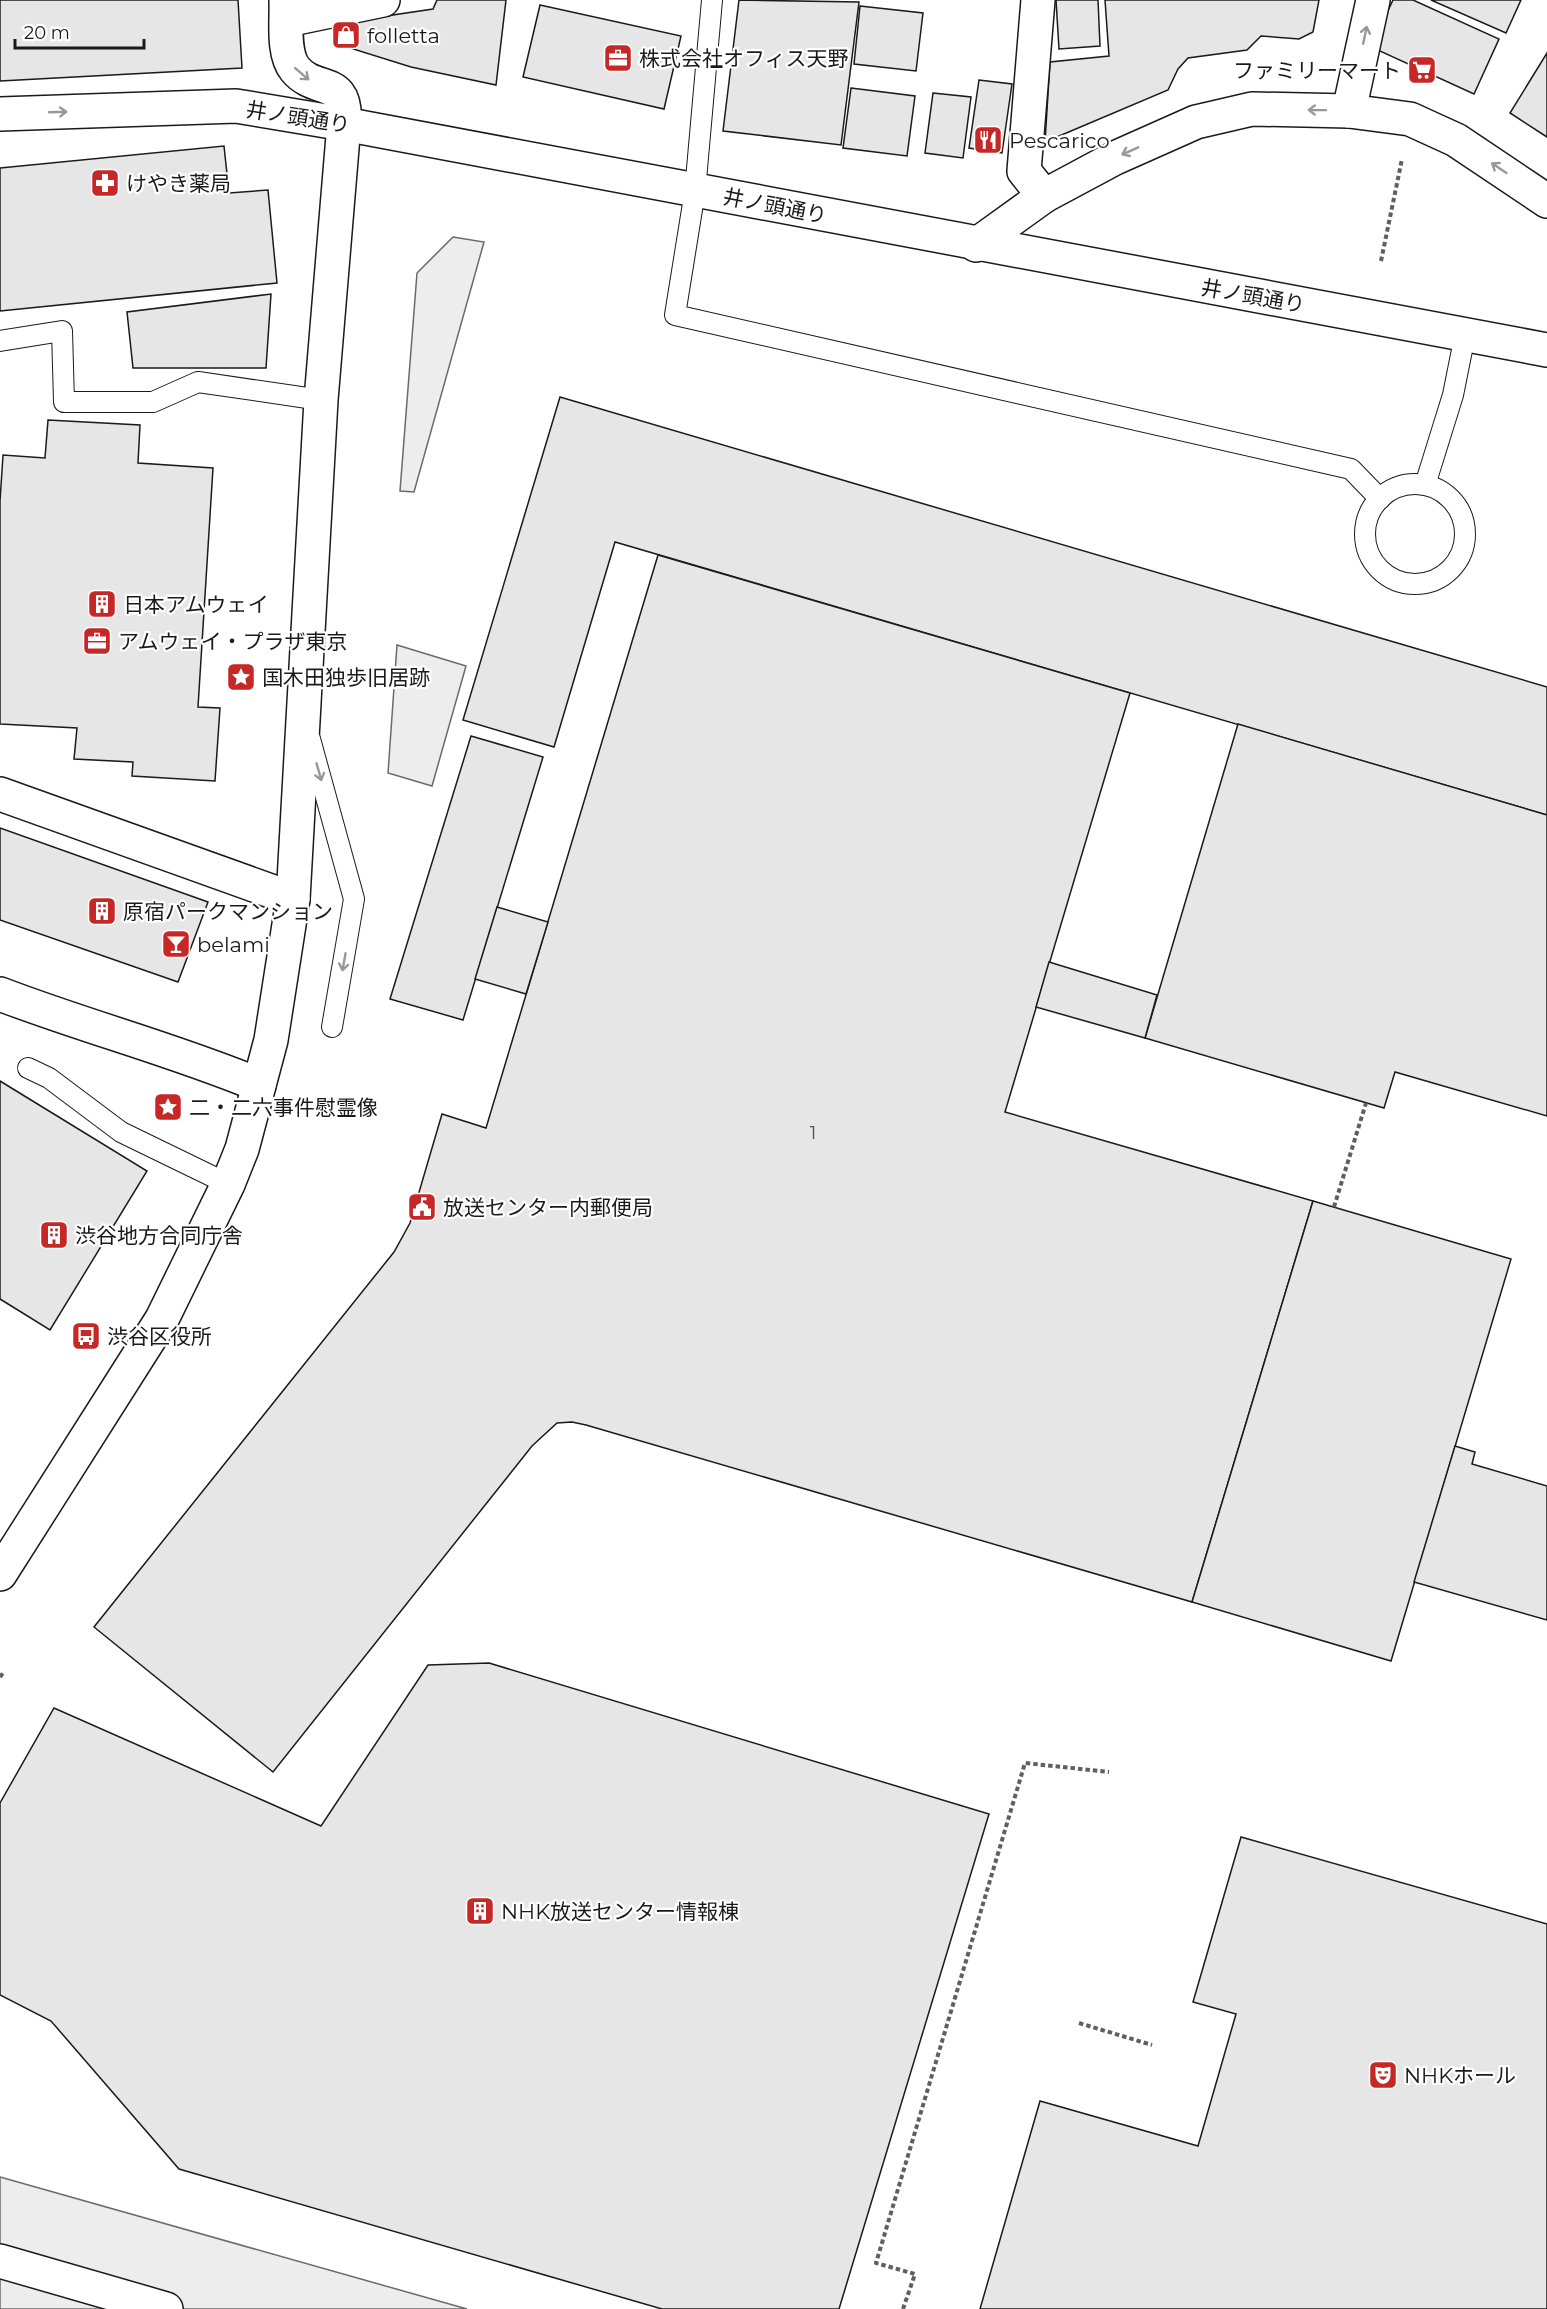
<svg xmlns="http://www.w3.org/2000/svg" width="1547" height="2309" font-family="Montserrat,'Noto Sans JP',sans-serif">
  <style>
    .green { fill: #ededed; stroke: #6a6a6a; stroke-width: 1.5 }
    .building { fill: #e6e6e6; stroke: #1a1a1a; stroke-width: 1.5 }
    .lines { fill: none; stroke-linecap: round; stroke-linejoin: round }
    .lane-casing { stroke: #1a1a1a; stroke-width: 22 }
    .street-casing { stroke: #1a1a1a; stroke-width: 36 }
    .secondary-casing { stroke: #1a1a1a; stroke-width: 36 }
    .path { stroke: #5f5f5f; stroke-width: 4; stroke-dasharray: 4.5 3; stroke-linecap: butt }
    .lane { stroke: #fff; stroke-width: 20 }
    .street { stroke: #fff; stroke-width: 33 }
    .secondary { stroke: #fff; stroke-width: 33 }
    .oneway { stroke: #989898 }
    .labels { text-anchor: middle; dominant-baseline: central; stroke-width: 4.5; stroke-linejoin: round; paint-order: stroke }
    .number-label { font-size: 18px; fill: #4d4d4d }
    .poi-label { font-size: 21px; fill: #1a1a1a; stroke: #fff; text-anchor: start }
    .street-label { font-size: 21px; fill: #1a1a1a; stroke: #fff }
  </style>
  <rect width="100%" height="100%" fill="#fff"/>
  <!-- green -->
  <g class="green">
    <path d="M 453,237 L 484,242 L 414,492 L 400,491 L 417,273 Z"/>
    <path d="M 397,645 L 466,666 L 432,786 L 388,773 Z"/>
    <path d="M 0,2177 L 467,2309 L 0,2309 Z"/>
  </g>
  <!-- building -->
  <g class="building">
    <path d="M 0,0 L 230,0 L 233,55 L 0,77 Z"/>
    <path d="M 0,0 L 238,0 L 242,68 L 0,81 Z"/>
    <path d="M 437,0 L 506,0 L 496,85 L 411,67 L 334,43 L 332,24 L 433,9 Z"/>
    <path d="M 739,0 L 859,2 L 841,145 L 723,131 Z"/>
    <path d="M 1056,0 L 1098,0 L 1100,46 L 1059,49 Z"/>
    <path d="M 1105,0 L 1319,0 L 1313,32 L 1299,39 L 1261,36 L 1247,50 L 1188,58 L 1178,69 L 1168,90 L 1045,142 L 1050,62 L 1109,56 Z"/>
    <path d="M 1393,0 L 1413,0 L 1499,39 L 1474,94 L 1371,47 Z"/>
    <path d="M 1431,0 L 1521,0 L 1506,33 Z"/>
    <path d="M 540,5 L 681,36 L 664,109 L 523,77 Z"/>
    <path d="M 860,6 L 923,13 L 916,71 L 854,64 Z"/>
    <path d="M 1547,53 L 1547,137 L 1510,113 Z"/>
    <path d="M 979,80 L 1012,84 L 1002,153 L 969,148 Z"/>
    <path d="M 851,88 L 915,96 L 907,156 L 843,148 Z"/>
    <path d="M 933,93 L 971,97 L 963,158 L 925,153 Z"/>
    <path d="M 224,146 L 229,193 L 268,190 L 277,283 L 0,311 L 0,168 Z"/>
    <path d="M 271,294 L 266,368 L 133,368 L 127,312 Z"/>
    <path d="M 560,397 L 1547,687 L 1547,815 L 615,542 L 554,747 L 463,720 Z"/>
    <path d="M 48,420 L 140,425 L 138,463 L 213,468 L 198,707 L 220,708 L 215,781 L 132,776 L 133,762 L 74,759 L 77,728 L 0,724 L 0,501 L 3,455 L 45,458 Z"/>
    <path d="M 658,555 L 1130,693 L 1005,1112 L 1313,1201 L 1192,1602 L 586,1425 L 572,1422 L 557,1423 L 532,1446 L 273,1772 L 94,1627 L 394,1252 L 410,1223 L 442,1114 L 486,1128 Z"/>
    <path d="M 1238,724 L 1547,815 L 1547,1116 L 1395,1072 L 1384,1108 L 1145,1038 Z"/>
    <path d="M 471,736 L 543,757 L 463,1020 L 390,999 Z"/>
    <path d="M 0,828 L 208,902 L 178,982 L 0,920 Z"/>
    <path d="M 497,907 L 548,922 L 526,994 L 475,979 Z"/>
    <path d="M 1049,962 L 1157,995 L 1145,1038 L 1036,1007 Z"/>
    <path d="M 0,1081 L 147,1171 L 50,1330 L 0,1299 Z"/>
    <path d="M 1313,1201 L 1511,1259 L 1391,1661 L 1192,1602 Z"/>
    <path d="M 1455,1446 L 1475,1452 L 1472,1464 L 1547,1486 L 1547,1620 L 1414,1582 Z"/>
    <path d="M 489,1663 L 989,1814 L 839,2309 L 662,2309 L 179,2169 L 51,2021 L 0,1995 L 0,1803 L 54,1708 L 321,1826 L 428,1665 Z"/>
    <path d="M 1241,1837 L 1547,1924 L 1547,2309 L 980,2309 L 1040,2101 L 1198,2146 L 1236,2014 L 1193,2002 Z"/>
  </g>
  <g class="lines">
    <!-- lane casing -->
    <g class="lane-casing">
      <g id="lane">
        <path d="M 712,0 L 695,191 L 675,315 L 1351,469 L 1380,499"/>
        <path d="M 0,341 L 62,331 L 64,402 L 153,402 L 198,382 L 321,400"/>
        <circle cx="1415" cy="534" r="50"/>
        <path d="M 1425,485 L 1453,395 L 1465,335"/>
        <path d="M 310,739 L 354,899 L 332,1027"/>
        <path d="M 28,1068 L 49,1078 L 121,1132 L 228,1184"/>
      </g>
    </g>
    <!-- street casing -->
    <g class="street-casing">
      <g id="street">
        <path d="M 286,0 C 287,19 282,53 295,69 C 316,95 348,74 344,124"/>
        <path d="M 1038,0 L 1024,171 L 1044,196"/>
        <path d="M 287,20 L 383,0"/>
        <path d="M 1349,111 L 1373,0"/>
        <path d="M 976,245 L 1044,196 L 1115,158 L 1196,122 L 1252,109 L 1349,111 L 1410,119 L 1456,140 L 1547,201"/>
        <path d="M 0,794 L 293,899"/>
        <path d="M 0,994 C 86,1027 175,1050 259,1085"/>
        <path d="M 0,2261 L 166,2309"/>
      </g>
    </g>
    <!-- secondary casing -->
    <g class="secondary-casing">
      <g id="secondary">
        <path d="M 0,114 L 236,106 L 344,124 L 1547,350"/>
        <path d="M 0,1574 L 162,1319 L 228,1184 L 242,1149 L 271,1040 L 293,899 L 321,400 L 344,124"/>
      </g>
    </g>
    <!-- path -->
    <g class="path">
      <path d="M 1381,261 L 1402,159"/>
      <path d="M 1334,1207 L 1366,1103"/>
      <path d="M 0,1677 L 3,1673"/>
      <path d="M 1079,2023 L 1152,2045"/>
      <path d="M 903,2309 L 915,2274 L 876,2263 L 1025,1763 L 1109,1772"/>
    </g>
    <!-- lane -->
    <use href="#lane" class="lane"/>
    <!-- street -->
    <use href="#street" class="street"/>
    <!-- secondary -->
    <use href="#secondary" class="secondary"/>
  </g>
  <!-- one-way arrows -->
  <defs><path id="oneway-shaft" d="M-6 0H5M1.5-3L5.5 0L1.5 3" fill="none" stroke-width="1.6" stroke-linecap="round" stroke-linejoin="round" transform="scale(1.5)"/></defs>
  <g class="oneway">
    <use href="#oneway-shaft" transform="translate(1365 35) rotate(-78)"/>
    <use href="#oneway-shaft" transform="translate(302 74) rotate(41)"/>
    <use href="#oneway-shaft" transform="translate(1317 110) rotate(-179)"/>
    <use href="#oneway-shaft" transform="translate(58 112) rotate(-2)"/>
    <use href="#oneway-shaft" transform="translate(1130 151) rotate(156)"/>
    <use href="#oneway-shaft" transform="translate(1499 168) rotate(-146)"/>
    <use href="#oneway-shaft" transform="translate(319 772) rotate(74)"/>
    <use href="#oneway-shaft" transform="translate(344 962) rotate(100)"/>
  </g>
  <!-- icons -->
  <defs>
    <g id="shop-square" transform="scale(1.5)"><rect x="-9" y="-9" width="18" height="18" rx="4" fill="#c62828" stroke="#fff"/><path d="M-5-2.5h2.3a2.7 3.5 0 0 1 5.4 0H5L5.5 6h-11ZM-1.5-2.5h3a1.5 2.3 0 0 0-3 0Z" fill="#fff"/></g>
    <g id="office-square" transform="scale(1.5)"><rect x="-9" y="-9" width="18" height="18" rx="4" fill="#c62828" stroke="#fff"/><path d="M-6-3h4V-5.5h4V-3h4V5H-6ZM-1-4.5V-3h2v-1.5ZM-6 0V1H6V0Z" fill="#fff"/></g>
    <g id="supermarket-square" transform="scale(1.5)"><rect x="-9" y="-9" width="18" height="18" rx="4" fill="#c62828" stroke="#fff"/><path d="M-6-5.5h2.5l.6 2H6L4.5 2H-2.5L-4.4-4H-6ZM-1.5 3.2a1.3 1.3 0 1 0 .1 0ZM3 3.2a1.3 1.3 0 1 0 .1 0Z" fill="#fff"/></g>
    <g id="restaurant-square" transform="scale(1.5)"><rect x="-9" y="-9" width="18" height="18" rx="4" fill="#c62828" stroke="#fff"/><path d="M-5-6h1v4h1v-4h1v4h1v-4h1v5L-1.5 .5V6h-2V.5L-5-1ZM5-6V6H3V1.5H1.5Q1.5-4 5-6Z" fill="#fff"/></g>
    <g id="pharmacy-square" transform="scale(1.5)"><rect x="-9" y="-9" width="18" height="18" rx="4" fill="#c62828" stroke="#fff"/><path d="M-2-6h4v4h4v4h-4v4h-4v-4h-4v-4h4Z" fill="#fff"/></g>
    <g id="building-square" transform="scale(1.5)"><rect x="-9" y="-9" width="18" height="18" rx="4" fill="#c62828" stroke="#fff"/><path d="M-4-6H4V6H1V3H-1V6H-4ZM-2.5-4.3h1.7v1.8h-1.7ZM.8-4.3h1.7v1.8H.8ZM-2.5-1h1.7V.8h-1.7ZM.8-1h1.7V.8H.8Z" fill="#fff"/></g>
    <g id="sight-square" transform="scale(1.5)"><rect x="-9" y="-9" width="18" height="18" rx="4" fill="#c62828" stroke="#fff"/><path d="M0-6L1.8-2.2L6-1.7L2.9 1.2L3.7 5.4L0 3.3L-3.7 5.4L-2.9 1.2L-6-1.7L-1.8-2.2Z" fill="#fff"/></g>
    <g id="bar-square" transform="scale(1.5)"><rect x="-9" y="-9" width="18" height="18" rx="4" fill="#c62828" stroke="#fff"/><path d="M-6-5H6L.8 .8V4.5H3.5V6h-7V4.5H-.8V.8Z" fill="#fff"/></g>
    <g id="civic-square" transform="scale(1.5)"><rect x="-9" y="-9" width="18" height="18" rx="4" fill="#c62828" stroke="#fff"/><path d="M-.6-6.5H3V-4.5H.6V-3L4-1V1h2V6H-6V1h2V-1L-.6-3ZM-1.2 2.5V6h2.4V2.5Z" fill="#fff"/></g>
    <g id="bus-square" transform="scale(1.5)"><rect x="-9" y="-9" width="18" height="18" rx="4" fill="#c62828" stroke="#fff"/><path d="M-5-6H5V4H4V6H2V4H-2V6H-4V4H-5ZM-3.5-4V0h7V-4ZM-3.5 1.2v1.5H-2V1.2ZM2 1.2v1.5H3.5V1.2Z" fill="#fff"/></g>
    <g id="theatre-square" transform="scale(1.5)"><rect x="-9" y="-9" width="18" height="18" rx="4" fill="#c62828" stroke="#fff"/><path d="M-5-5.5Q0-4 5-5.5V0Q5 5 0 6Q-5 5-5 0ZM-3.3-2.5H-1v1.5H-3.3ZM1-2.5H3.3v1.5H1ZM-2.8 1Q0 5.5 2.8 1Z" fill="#fff"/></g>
  </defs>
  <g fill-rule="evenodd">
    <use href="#shop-square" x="346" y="35"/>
    <use href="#office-square" x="618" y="58"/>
    <use href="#supermarket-square" x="1422" y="70"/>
    <use href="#restaurant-square" x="988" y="140"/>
    <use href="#pharmacy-square" x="105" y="183"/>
    <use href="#building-square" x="102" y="604"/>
    <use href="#office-square" x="97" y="641"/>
    <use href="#sight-square" x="241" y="677"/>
    <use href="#building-square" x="102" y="911"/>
    <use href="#bar-square" x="176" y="944"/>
    <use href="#sight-square" x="168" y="1107"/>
    <use href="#civic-square" x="422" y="1207"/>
    <use href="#building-square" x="54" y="1235"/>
    <use href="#bus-square" x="86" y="1336"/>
    <use href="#building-square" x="480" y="1911"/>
    <use href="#theatre-square" x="1383" y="2075"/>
  </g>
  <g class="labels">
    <!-- number labels -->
    <g class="number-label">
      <text x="813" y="1133">1</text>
    </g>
    <!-- poi labels -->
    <g class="poi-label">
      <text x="367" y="35">folletta</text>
      <text x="639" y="58">株式会社オフィス天野</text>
      <text x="1401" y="70" text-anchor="end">ファミリーマート</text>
      <text x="1009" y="140">Pescarico</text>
      <text x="126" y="183">けやき薬局</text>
      <text x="123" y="604">日本アムウェイ</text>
      <text x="118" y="641">アムウェイ・プラザ東京</text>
      <text x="262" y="677">国木田独歩旧居跡</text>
      <text x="123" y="911">原宿パークマンション</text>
      <text x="197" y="944">belami</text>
      <text x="189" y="1107">二・二六事件慰霊像</text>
      <text x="443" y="1207">放送センター内郵便局</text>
      <text x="75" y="1235">渋谷地方合同庁舎</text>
      <text x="107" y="1336">渋谷区役所</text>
      <text x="501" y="1911">NHK放送センター情報棟</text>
      <text x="1404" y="2075">NHKホール</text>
    </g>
    <!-- street labels -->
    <g class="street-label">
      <text transform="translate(298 117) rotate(9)">井ノ頭通り</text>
      <text transform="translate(775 206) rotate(11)">井ノ頭通り</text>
      <text transform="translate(1253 296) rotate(10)">井ノ頭通り</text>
    </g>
  </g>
  <!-- scale -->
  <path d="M15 39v9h129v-9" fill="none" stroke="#1a1a1a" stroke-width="3"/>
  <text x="24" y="39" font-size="18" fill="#1a1a1a" stroke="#ffffff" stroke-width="4.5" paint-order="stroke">20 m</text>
</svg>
